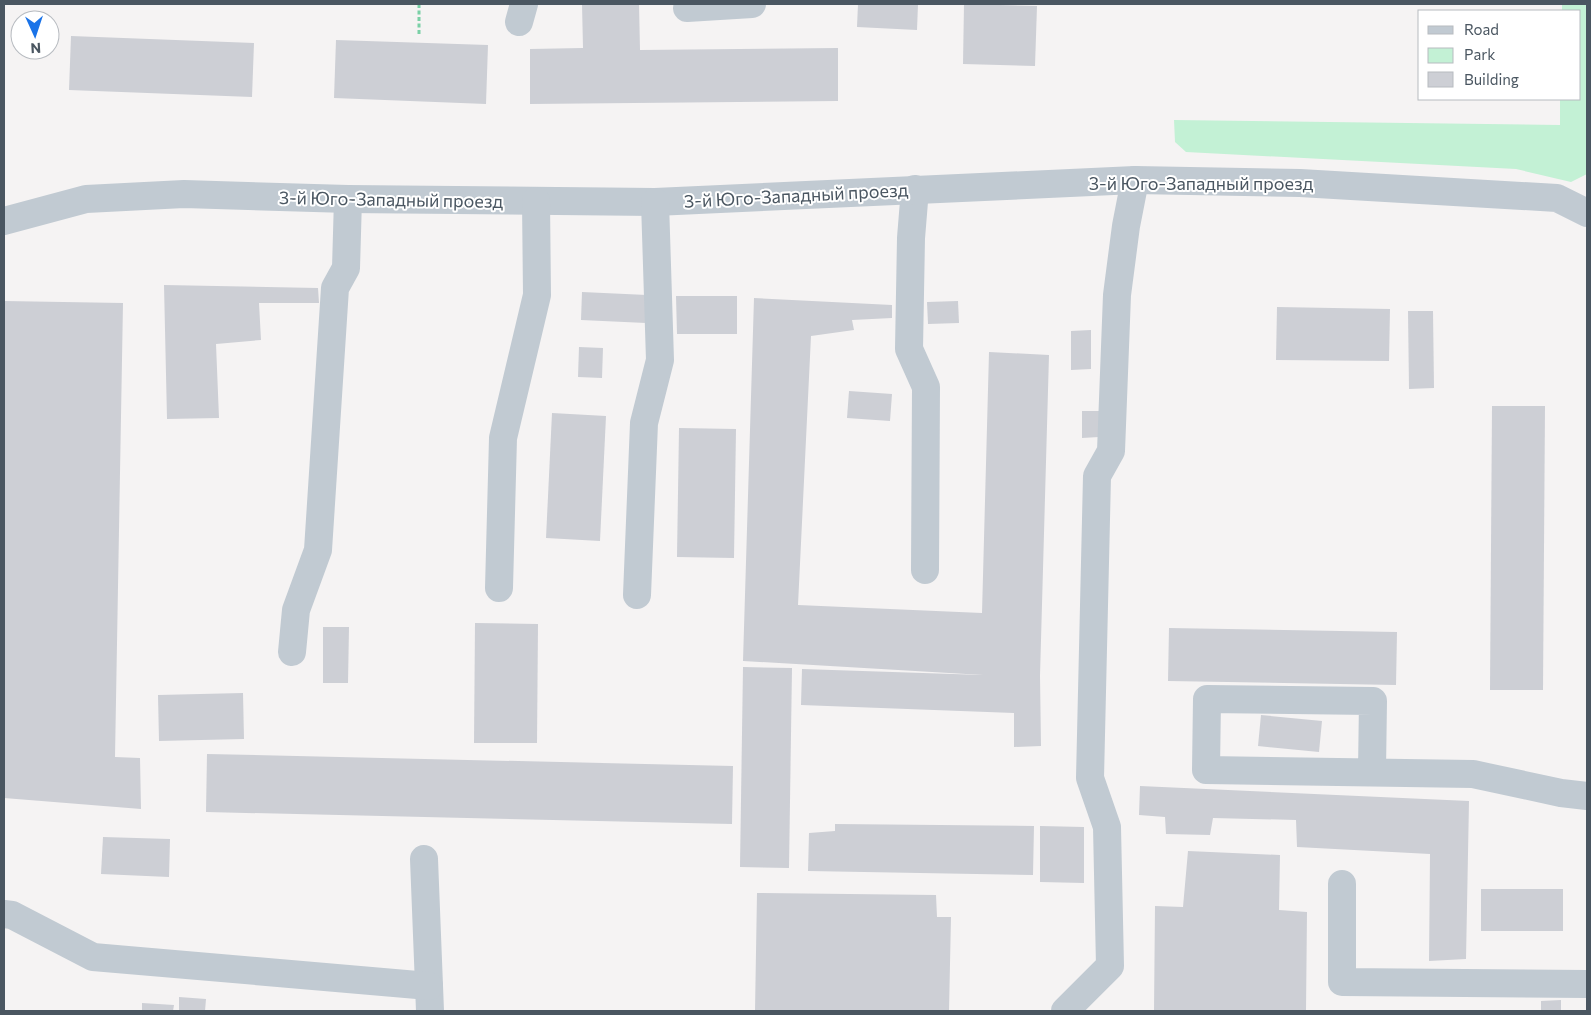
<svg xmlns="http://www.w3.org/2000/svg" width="1591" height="1015" font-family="Commissioner,sans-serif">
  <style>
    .green { fill: #c3f1d5 }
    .building { fill: #cdcfd5 }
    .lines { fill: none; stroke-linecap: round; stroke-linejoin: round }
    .path { stroke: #7ad0a6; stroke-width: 3; stroke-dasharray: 4 2.5; stroke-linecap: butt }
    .minor { stroke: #c1cad2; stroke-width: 28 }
    .labels { text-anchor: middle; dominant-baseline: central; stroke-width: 4; stroke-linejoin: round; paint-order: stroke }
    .street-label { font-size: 18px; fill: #4a5661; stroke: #fff }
  </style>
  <rect width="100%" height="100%" fill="#f5f3f3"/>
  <!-- green -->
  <path class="green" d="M 1562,4 L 1587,4 L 1587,174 L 1571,182 L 1516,169 L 1186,152 L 1175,142 L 1174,120 L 1560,125 L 1560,99 L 1580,99 L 1580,11 L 1562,11 Z"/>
  <!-- building -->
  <g class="building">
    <path d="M 582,4 L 639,4 L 640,50 L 838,48 L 838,101 L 530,104 L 530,49 L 583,48 Z"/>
    <path d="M 858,4 L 918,4 L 917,30 L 857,27 Z"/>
    <path d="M 964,4 L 1037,6 L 1035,66 L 963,64 Z"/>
    <path d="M 71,36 L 254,43 L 252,97 L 69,90 Z"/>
    <path d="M 336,40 L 488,45 L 486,104 L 334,98 Z"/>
    <path d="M 164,285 L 318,288 L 319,303 L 259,303 L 261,340 L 216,344 L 219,418 L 167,419 Z"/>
    <path d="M 582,292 L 647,295 L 646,323 L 581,320 Z"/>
    <path d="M 676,296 L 737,296 L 737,334 L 677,334 Z"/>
    <path d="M 754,298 L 892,305 L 892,318 L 852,320 L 854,330 L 811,336 L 798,605 L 982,613 L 989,352 L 1049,355 L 1040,676 L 1041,746 L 1014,747 L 1014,713 L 801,705 L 802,669 L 983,675 L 743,661 Z"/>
    <path d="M 4,301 L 123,303 L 115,757 L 140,758 L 141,809 L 4,798 Z"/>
    <path d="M 958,301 L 959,323 L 928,324 L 927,302 Z"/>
    <path d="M 1277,307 L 1390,309 L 1389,361 L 1276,360 Z"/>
    <path d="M 1408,311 L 1433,311 L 1434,388 L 1409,389 Z"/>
    <path d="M 1091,330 L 1091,369 L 1071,370 L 1071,331 Z"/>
    <path d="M 579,347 L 603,348 L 602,378 L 578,377 Z"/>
    <path d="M 849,391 L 892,394 L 890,421 L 847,418 Z"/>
    <path d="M 1492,406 L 1545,406 L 1543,690 L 1490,690 Z"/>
    <path d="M 1082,411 L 1099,411 L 1099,437 L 1082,438 Z"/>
    <path d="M 552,413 L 606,416 L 600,541 L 546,538 Z"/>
    <path d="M 679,428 L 736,429 L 734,558 L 677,557 Z"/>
    <path d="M 475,623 L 538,624 L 537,743 L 474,743 Z"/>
    <path d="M 323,627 L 349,627 L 348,683 L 323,683 Z"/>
    <path d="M 1169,628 L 1397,632 L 1396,685 L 1168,681 Z"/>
    <path d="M 743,667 L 792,668 L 789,868 L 740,867 Z"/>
    <path d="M 243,693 L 244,739 L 159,741 L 158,695 Z"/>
    <path d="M 1261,715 L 1322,721 L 1319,752 L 1258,746 Z"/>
    <path d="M 207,754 L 733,766 L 732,824 L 206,812 Z"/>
    <path d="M 1140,786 L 1469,801 L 1466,959 L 1429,961 L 1430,854 L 1297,847 L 1296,820 L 1213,818 L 1210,835 L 1166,834 L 1165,817 L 1139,815 Z"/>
    <path d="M 835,824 L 1034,826 L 1033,875 L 808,871 L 809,833 L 835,831 Z"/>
    <path d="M 1040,826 L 1084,827 L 1084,883 L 1040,882 Z"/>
    <path d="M 103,837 L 170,839 L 169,877 L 101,874 Z"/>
    <path d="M 1188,851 L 1280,855 L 1279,910 L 1307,912 L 1306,1011 L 1154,1011 L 1155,906 L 1183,907 Z"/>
    <rect x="1481" y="889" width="82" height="42"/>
    <path d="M 757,893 L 936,895 L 937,917 L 951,917 L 949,1011 L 755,1011 Z"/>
    <path d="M 179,997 L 206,999 L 205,1011 L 179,1011 Z"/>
    <path d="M 1561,1000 L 1561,1011 L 1541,1011 L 1541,1001 Z"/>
    <path d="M 142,1003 L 174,1005 L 173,1011 L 142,1011 Z"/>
  </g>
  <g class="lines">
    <!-- path -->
    <path class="path" d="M 419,34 L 419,4"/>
    <!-- minor -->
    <g class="minor">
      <path d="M 687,8 L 752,4"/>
      <path d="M 519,22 L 524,4"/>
      <path d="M 915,189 L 911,238 L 909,349 L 926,387 L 925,570"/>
      <path d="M 4,221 L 86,199 L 184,194 L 348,199 L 655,202 L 1135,180 L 1300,183 L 1557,198 L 1587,213"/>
      <path d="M 499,588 L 503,438 L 537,295 L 536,201"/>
      <path d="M 637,595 L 644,423 L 660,360 L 655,202"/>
      <path d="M 292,652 L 296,610 L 318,550 L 335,288 L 346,268 L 348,199"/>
      <path d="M 1372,771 L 1373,701 L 1207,699 L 1206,770 L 1473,774 L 1561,793 L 1587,796"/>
      <path d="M 424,859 L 430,1011"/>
      <path d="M 1342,884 L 1342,982 L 1587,984"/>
      <path d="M 4,914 L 12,915 L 93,957 L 429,986"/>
      <path d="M 1065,1011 L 1110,966 L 1107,827 L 1090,778 L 1097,476 L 1111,451 L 1117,295 L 1126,226 L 1135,180"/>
    </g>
  </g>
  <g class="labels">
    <!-- street labels -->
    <g class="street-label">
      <text x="1201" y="183">3-й Юго-Западный проезд</text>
      <text transform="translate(796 195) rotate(-3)">3-й Юго-Западный проезд</text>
      <text transform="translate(391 199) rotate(1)">3-й Юго-Западный проезд</text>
    </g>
  </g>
  <!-- border -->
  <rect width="1591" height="1015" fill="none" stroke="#4a5661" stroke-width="10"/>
  <!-- legend -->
  <rect x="1418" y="10" width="162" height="90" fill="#ffffff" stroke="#b7bbc0"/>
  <rect x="1428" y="26" width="25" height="8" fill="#c1cad2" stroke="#b7bbc0"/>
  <text x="1464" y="35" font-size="15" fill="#4a5661">Road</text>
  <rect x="1428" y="48" width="25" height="15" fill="#c3f1d5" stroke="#b7bbc0"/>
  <text x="1464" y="60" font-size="15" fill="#4a5661">Park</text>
  <rect x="1428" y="72" width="25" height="15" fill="#cdcfd5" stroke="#b7bbc0"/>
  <text x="1464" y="85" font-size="15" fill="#4a5661">Building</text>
  <!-- north arrow -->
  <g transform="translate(35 35) rotate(177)"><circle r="24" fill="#ffffff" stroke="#b7bbc0"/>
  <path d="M0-4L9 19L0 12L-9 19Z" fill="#1a73e8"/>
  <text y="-8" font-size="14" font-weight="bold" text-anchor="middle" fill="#4a5661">N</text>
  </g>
</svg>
